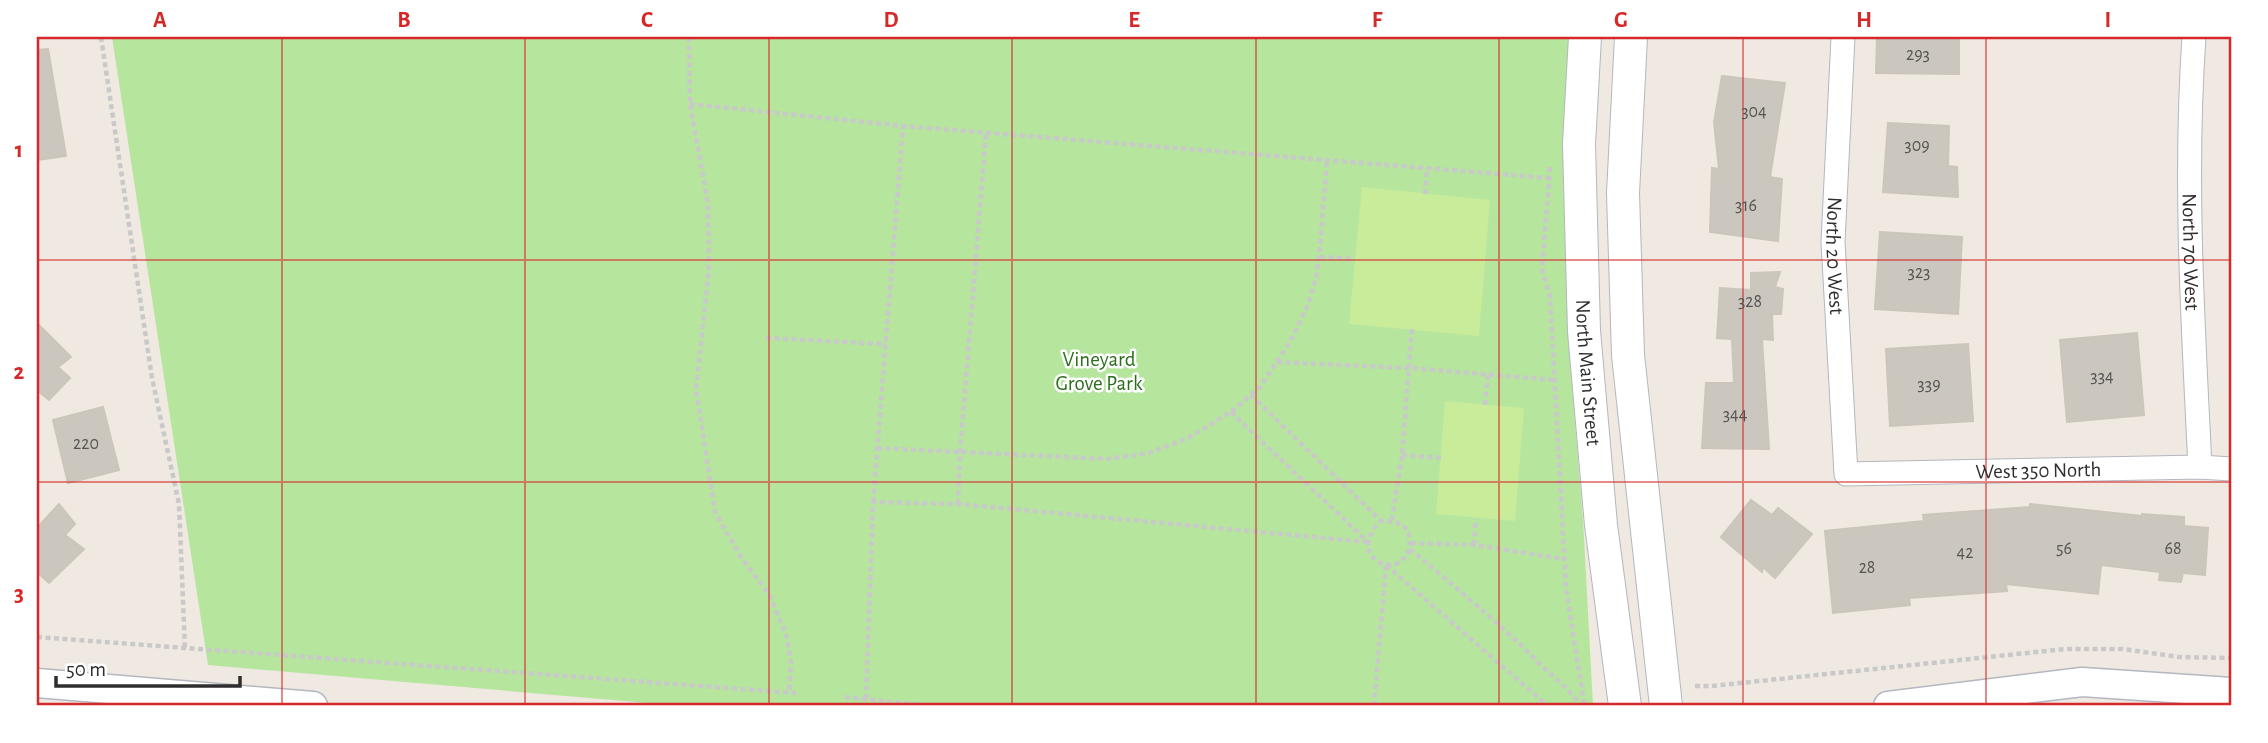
<svg xmlns="http://www.w3.org/2000/svg" width="2268" height="743" font-family="'Alegreya Sans',sans-serif">
  <style>
    .green { fill: #b6e59e }
    .pitch { fill: #c9ec9a }
    .building { fill: #cbc7bf; stroke: #cbc5ba; stroke-width: 2 }
    .lines { fill: none; stroke-linecap: round; stroke-linejoin: round }
    .minor-casing { stroke: #b4b7c1; stroke-width: 25 }
    .tertiary-casing { stroke: #b4b7c1; stroke-width: 31 }
    .secondary-casing { stroke: #b4b7c1; stroke-width: 34 }
    .path { stroke: #c9c9c9; stroke-width: 4.5; stroke-dasharray: 5 3.5; stroke-linecap: butt }
    .minor { stroke: #fff; stroke-width: 23 }
    .tertiary { stroke: #fff; stroke-width: 28 }
    .secondary { stroke: #fff; stroke-width: 32 }
    .grid { fill: none; stroke: #d62828; stroke-width: 2; stroke-opacity: 0.55 }
    .labels { text-anchor: middle; dominant-baseline: central; stroke-width: 5; stroke-linejoin: round; paint-order: stroke }
    .number-label { font-size: 18px; fill: #555452 }
    .street-label { font-size: 21px; fill: #2e2e2e; stroke: #fff }
    .park-label { font-size: 21px; fill: #2c6e1b; stroke: #fff }
    .neatline { fill: none; stroke: #d62828; stroke-width: 2.5 }
    .grid-label { font-size: 23px; text-anchor: middle; font-weight: bold; fill: #d62828 }
  </style>
  <rect width="100%" height="100%" fill="#efe9e1"/>
  <!-- green -->
  <path class="green" d="M 112,37 L 1574,37 L 1567,139 L 1567,324 L 1583,519 L 1593,706 L 683,706 L 208,665 Z"/>
  <!-- pitch -->
  <g class="pitch">
    <path d="M 1362,187 L 1490,200 L 1479,336 L 1349,324 Z"/>
    <path d="M 1445,401 L 1524,408 L 1515,521 L 1436,514 Z"/>
  </g>
  <!-- building -->
  <g class="building">
    <path d="M 1877,37 L 1959,37 L 1959,74 L 1876,73 Z"/>
    <path d="M 48,49 L 66,156 L 37,160 L 37,50 Z"/>
    <path d="M 1722,76 L 1785,83 L 1770,177 L 1782,179 L 1778,241 L 1710,232 L 1712,168 L 1719,169 L 1714,122 Z"/>
    <path d="M 1888,123 L 1949,126 L 1948,166 L 1957,167 L 1958,197 L 1883,192 Z"/>
    <path d="M 1880,232 L 1962,237 L 1958,314 L 1875,309 Z"/>
    <path d="M 1780,272 L 1775,287 L 1783,289 L 1781,314 L 1772,314 L 1773,340 L 1762,339 L 1769,449 L 1702,448 L 1706,383 L 1734,383 L 1732,339 L 1717,338 L 1720,288 L 1751,290 L 1751,273 Z"/>
    <path d="M 37,323 L 71,357 L 58,367 L 70,378 L 49,400 L 37,390 Z"/>
    <path d="M 2137,333 L 2144,415 L 2067,422 L 2060,340 Z"/>
    <path d="M 1968,344 L 1973,421 L 1890,426 L 1886,349 Z"/>
    <path d="M 103,407 L 119,470 L 68,483 L 53,420 Z"/>
    <path d="M 1751,500 L 1772,515 L 1778,508 L 1812,534 L 1775,578 L 1763,567 L 1762,572 L 1721,537 Z"/>
    <path d="M 59,504 L 75,524 L 65,535 L 84,549 L 49,583 L 37,572 L 37,528 Z"/>
    <path d="M 2030,504 L 2142,516 L 2142,514 L 2184,517 L 2184,526 L 2208,528 L 2205,575 L 2183,573 L 2181,582 L 2159,580 L 2160,572 L 2101,565 L 2098,594 L 2006,584 L 2007,591 L 1909,598 L 1910,605 L 1833,613 L 1825,531 L 1924,521 L 1923,515 L 2030,507 Z"/>
  </g>
  <g class="lines">
    <!-- minor casing -->
    <g class="minor-casing">
      <g id="minor">
        <path id="s1" d="M 1843,37 L 1833,242 L 1846,474 L 2200,467 L 2231,469"/>
        <path id="s2" d="M 2194,37 C 2184,180 2193,324 2200,467"/>
      </g>
    </g>
    <!-- tertiary casing -->
    <g class="tertiary-casing">
      <g id="tertiary">
        <path d="M 37,683 L 313,706"/>
        <path d="M 1888,706 L 2082,682 L 2231,692"/>
      </g>
    </g>
    <!-- secondary casing -->
    <g class="secondary-casing">
      <g id="secondary">
        <path id="s3" d="M 1585,37 L 1579,144 L 1584,331 L 1601,525 L 1625,706"/>
        <path d="M 1631,37 L 1623,193 L 1628,355 L 1666,706"/>
      </g>
    </g>
    <!-- path -->
    <g class="path">
      <path d="M 101,37 L 152,378 L 179,504 L 185,649"/>
      <path d="M 689,37 L 690,104 L 708,204 L 709,270 L 696,389 L 715,512 L 741,557 L 770,596 L 787,637 L 791,663 L 789,692"/>
      <path d="M 690,104 L 903,126 L 1549,178"/>
      <path d="M 1550,167 L 1542,270 L 1550,296 L 1566,589 L 1584,703 L 1583,706"/>
      <path d="M 1425,194 L 1427,169"/>
      <path d="M 1320,257 L 1354,259"/>
      <path d="M 766,338 L 886,344"/>
      <path d="M 1277,362 L 1409,368 L 1555,380"/>
      <path d="M 1251,395 L 1381,521"/>
      <path d="M 1485,405 L 1488,375"/>
      <path d="M 1231,412 L 1367,541"/>
      <path d="M 877,448 L 1107,459 L 1149,453 L 1188,438 L 1231,412 L 1260,387 L 1290,342 L 1308,305 L 1316,278 L 1319,257 L 1327,161"/>
      <path d="M 1402,455 L 1442,458"/>
      <path d="M 873,502 L 903,126"/>
      <path d="M 958,504 L 960,452 L 986,133"/>
      <path d="M 1392,520 L 1402,455 L 1412,328"/>
      <path d="M 1411,543 L 1474,545 L 1564,559"/>
      <path d="M 1474,545 L 1476,519"/>
      <path d="M 1410,549 C 1454,586 1499,623 1540,664 C 1554,678 1570,689 1581,706"/>
      <path d="M 1386,565 L 1396,564 L 1407,556 C 1415,532 1406,520 1381,521 C 1365,536 1361,557 1386,565 L 1548,706"/>
      <path d="M 37,637 L 796,693"/>
      <path d="M 1695,686 L 1712,686 L 2065,649 L 2123,649 L 2179,657 L 2231,658"/>
      <path d="M 845,697 L 930,706"/>
      <path d="M 866,699 L 873,502 L 958,504 L 1367,542"/>
      <path d="M 1374,706 L 1386,566"/>
    </g>
    <!-- minor -->
    <use href="#minor" class="minor"/>
    <!-- tertiary -->
    <use href="#tertiary" class="tertiary"/>
    <!-- secondary -->
    <use href="#secondary" class="secondary"/>
  </g>
  <!-- grid -->
  <path class="grid" d="M 282,37 L 282,706M 525,37 L 525,706M 769,37 L 769,706M 1012,37 L 1012,706M 1256,37 L 1256,706M 1499,37 L 1499,706M 1743,37 L 1743,706M 1986,37 L 1986,706M 37,260 L 2231,260M 37,482 L 2231,482"/>
  <g class="labels">
    <!-- number labels -->
    <g class="number-label">
      <text x="1918" y="55">293</text>
      <text x="1754" y="112">304</text>
      <text x="1917" y="146">309</text>
      <text x="1746" y="206">316</text>
      <text x="1919" y="273">323</text>
      <text x="1750" y="302">328</text>
      <text x="2102" y="377">334</text>
      <text x="1929" y="385">339</text>
      <text x="1735" y="415">344</text>
      <text x="86" y="444">220</text>
      <text x="2064" y="549">56</text>
      <text x="2173" y="549">68</text>
      <text x="1965" y="553">42</text>
      <text x="1867" y="568">28</text>
    </g>
    <!-- street labels -->
    <g class="street-label">
      <text stroke="none"><textPath href="#s2" startOffset="215">North 70 West</textPath></text>
      <text stroke="none"><textPath href="#s1" startOffset="219">North 20 West</textPath></text>
      <text stroke="none"><textPath href="#s3" startOffset="336">North Main Street</textPath></text>
      <text stroke="none"><textPath href="#s1" startOffset="630">West 350 North</textPath></text>
    </g>
    <!-- park labels -->
    <g class="park-label">
      <text x="1099" y="359">Vineyard<tspan x="1099" dy="24">Grove Park</tspan></text>
    </g>
  </g>
  <!-- border -->
  <rect width="2268" height="743" fill="none" stroke="#ffffff" stroke-width="77"/>
  <!-- scale -->
  <path d="M56 676v10h184v-10" fill="none" stroke="#2e2e2e" stroke-width="3.5"/>
  <text x="66" y="676" font-size="21" fill="#2e2e2e" stroke="#ffffff" stroke-width="5" paint-order="stroke">50 m</text>
  <rect x="38" y="38" width="2192" height="666" class="neatline"/>
  <g class="grid-label">
    <text x="160" y="27">A</text>
    <text x="404" y="27">B</text>
    <text x="647" y="27">C</text>
    <text x="891" y="27">D</text>
    <text x="1134" y="27">E</text>
    <text x="1377" y="27">F</text>
    <text x="1621" y="27">G</text>
    <text x="1864" y="27">H</text>
    <text x="2108" y="27">I</text>
    <text x="19" y="157">1</text>
    <text x="19" y="379">2</text>
    <text x="19" y="601">3</text>
  </g>
</svg>
